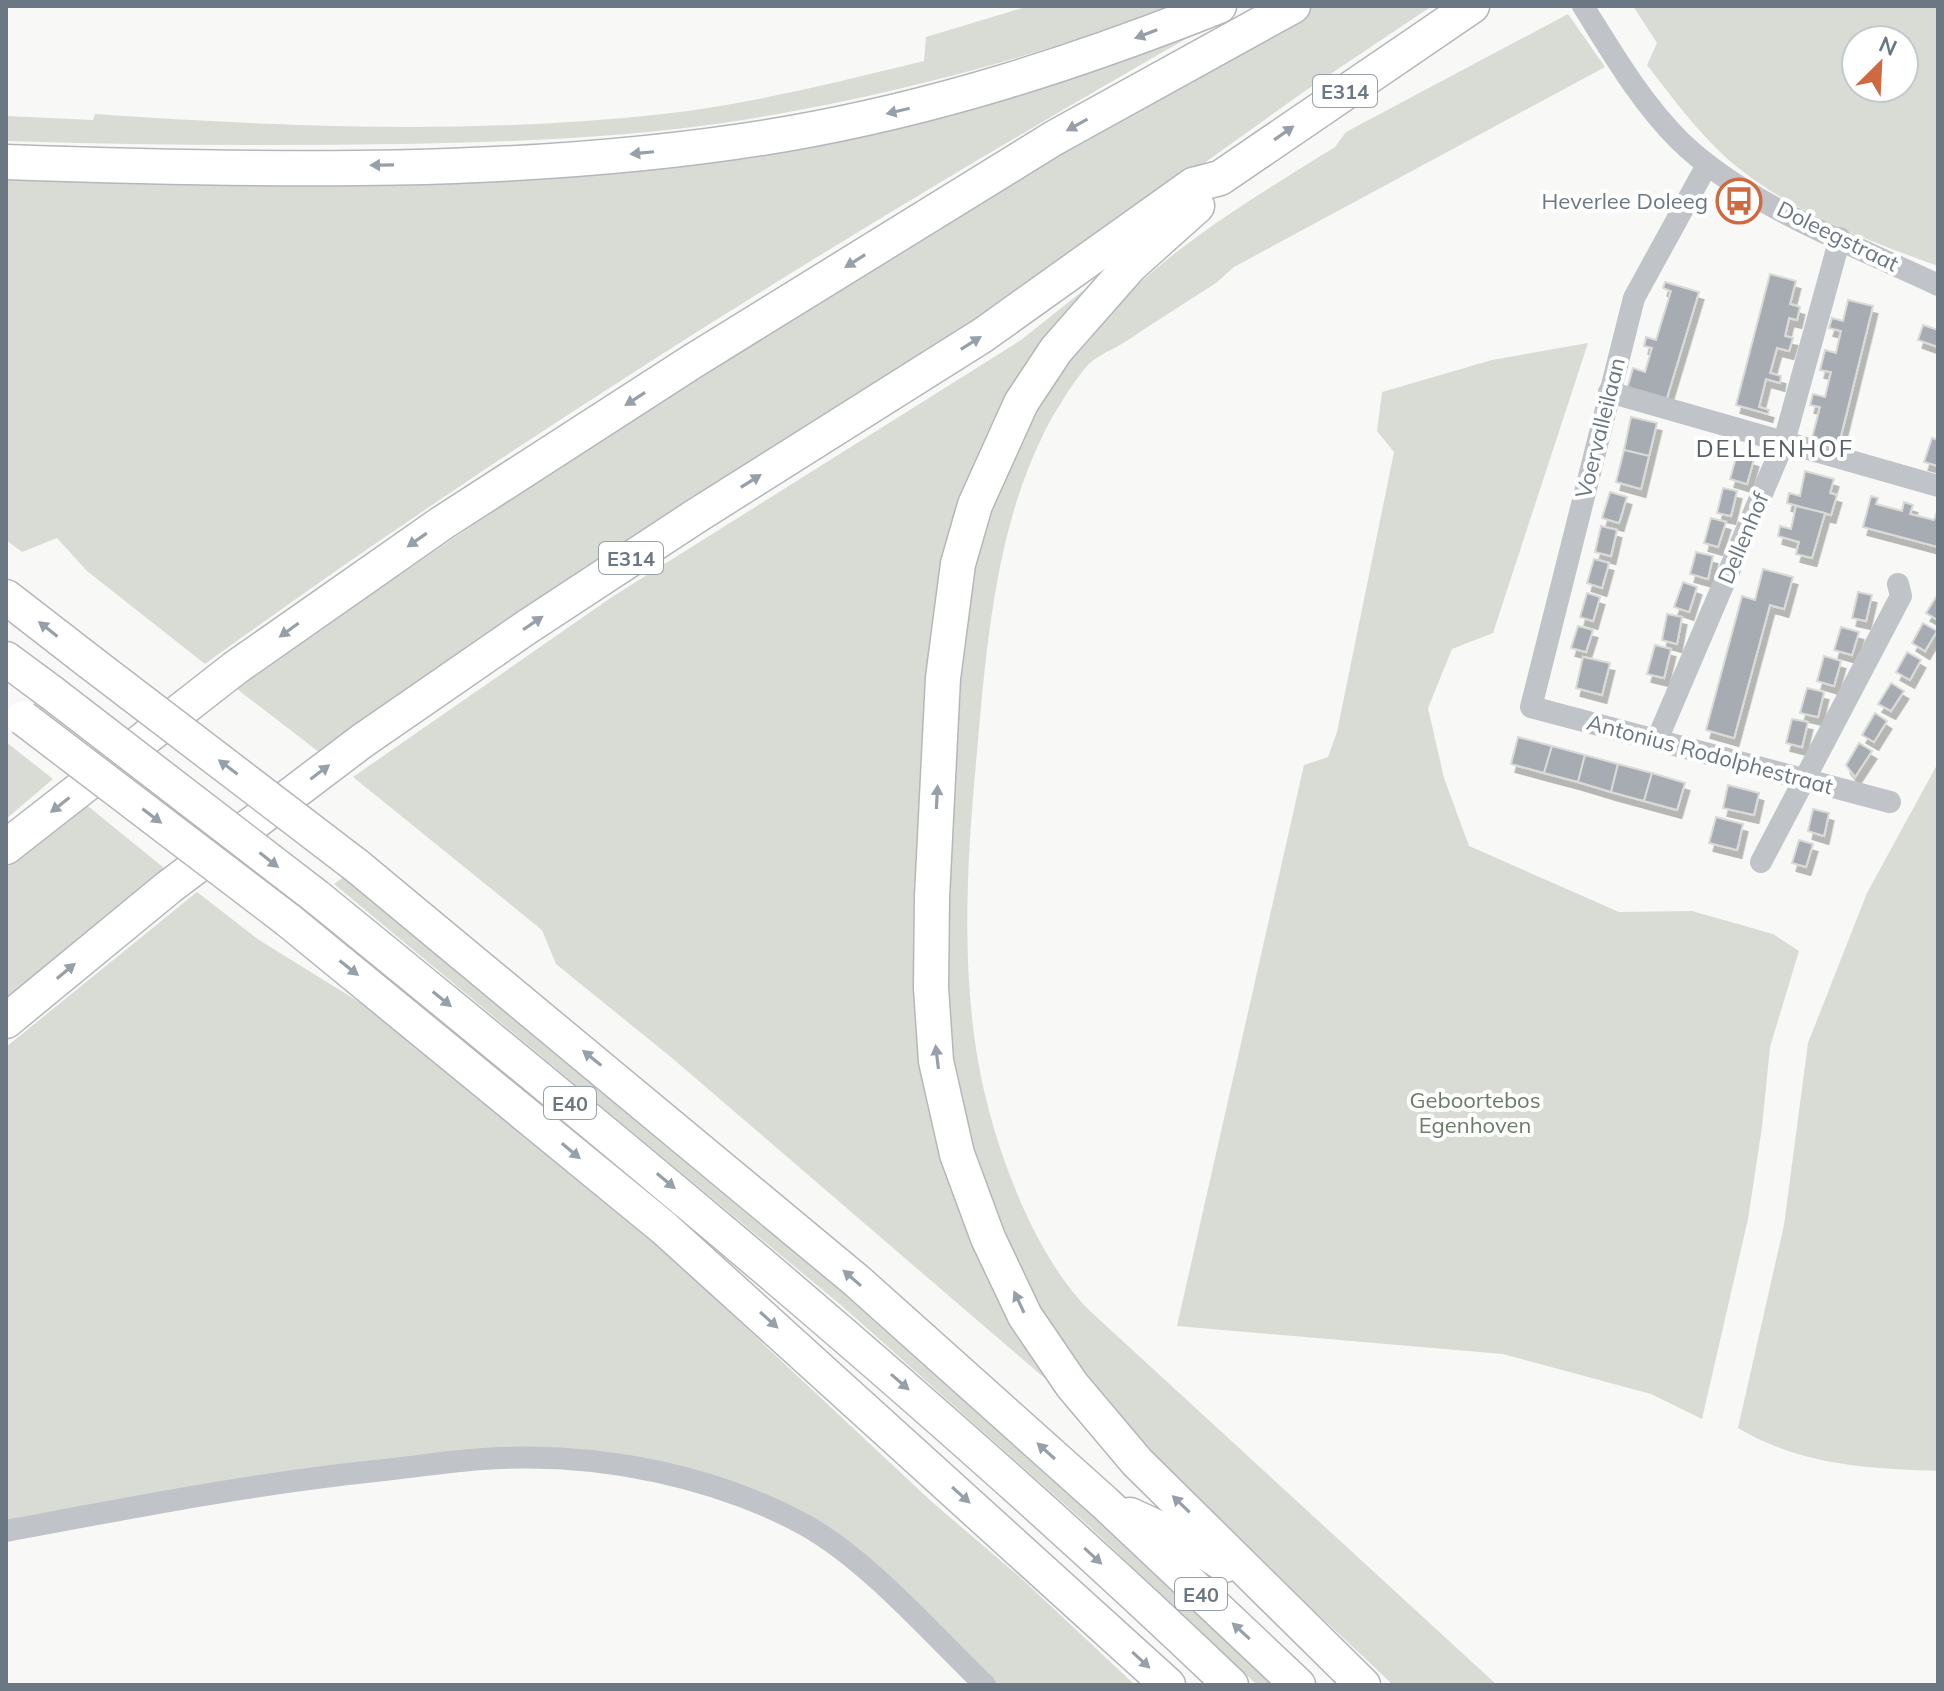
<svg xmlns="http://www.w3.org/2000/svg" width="1944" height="1691" font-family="Mulish,sans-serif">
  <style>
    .green { fill: #d8dcd5; fill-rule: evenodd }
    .building { fill: #a6acb2; stroke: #dadad8; stroke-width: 2; filter: url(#shadow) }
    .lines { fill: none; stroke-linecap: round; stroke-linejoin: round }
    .highway-casing { stroke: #b4b7ba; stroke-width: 37 }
    .minor { stroke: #c0c3c7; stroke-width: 22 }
    .highway { stroke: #fff; stroke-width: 34 }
    .highway-bridge-casing { stroke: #b4b7ba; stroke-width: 37; stroke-linecap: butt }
    .highway-bridge { stroke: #fff; stroke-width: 34 }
    .oneway { fill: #97a0a8 }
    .labels { text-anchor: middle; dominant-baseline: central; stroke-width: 8; stroke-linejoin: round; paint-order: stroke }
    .shield { fill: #fff; stroke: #97a0a8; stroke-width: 2 }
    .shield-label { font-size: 20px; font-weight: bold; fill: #6b7783 }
    .poi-label { font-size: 22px; fill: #6b7783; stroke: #fff; text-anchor: end }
    .street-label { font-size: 22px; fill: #6b7783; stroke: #fff }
    .park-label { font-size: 22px; fill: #6b7b69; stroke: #fff }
    .neighbourhood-label { font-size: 24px; letter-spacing: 2px; fill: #586069; stroke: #fff }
  </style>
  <defs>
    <filter id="shadow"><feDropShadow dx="4.5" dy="8" stdDeviation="0" flood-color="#0004"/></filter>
  </defs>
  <rect width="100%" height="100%" fill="#f8f8f6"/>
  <!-- green -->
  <g class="green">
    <path d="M 1029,6 L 1175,6 C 1035,57 891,96 743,120 C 630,138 514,142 399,144 C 268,146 137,145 6,141 L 6,116 L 93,120 L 95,114 C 286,127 471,135 663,114 C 751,104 838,82 924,61 L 926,37 Z"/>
    <path d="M 1312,6 L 1432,6 L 1302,93 L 1065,263 L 324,756 L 237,689 C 583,443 941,213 1312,6 Z"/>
    <path d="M 1633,6 L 1938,6 L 1938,266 C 1871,242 1797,214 1741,170 C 1704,141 1675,101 1647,65 L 1657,43 ZM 1856,40 L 1904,40 L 1904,88 L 1856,88 Z"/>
    <path d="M 1568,14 L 1605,67 L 1234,267 L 1216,283 C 1186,302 1155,322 1125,342 C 1114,349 1098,355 1089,364 C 1074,380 1052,416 1043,435 C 997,528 987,640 978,741 C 968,846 960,956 978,1061 C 992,1141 1032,1254 1090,1311 L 1497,1685 L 1393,1685 C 1255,1552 1093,1423 1008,1248 C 940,1107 942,953 951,801 C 959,650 965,524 1048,391 C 1118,278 1225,215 1335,147 L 1346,132 Z"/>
    <path d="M 1205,28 C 861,224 525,432 205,664 L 87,571 L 57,538 L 22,552 L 6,540 L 6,173 L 624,165 Z"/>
    <path d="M 1100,277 L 971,477 L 922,1025 L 1063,1394 L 672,1058 L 556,964 L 542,930 L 353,777 L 612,597 L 1021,340 Z"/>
    <path d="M 1588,343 L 1493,633 L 1452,649 L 1428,708 L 1444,778 L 1469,846 L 1619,912 L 1692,911 L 1773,934 L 1799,951 L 1770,1047 L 1762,1127 L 1748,1219 L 1702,1419 L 1651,1394 L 1503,1354 L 1177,1326 L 1304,765 L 1328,757 L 1337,732 L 1394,452 L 1377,431 L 1382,392 L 1492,360 Z"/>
    <path d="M 6,742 L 53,779 L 6,819 Z"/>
    <path d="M 1938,763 L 1938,1471 C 1867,1469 1800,1465 1738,1428 L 1784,1225 L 1808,1043 L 1867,893 Z"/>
    <path d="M 84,803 L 169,872 L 6,1001 L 6,868 Z"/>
    <path d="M 344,877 L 849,1296 L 1098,1519 L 1276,1685 L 1257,1685 L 1090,1527 L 842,1306 L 334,884 Z"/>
    <path d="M 197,892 L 259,940 L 393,1023 L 632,1221 L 931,1501 L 1022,1579 L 1135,1685 L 994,1685 L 816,1523 L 577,1451 L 6,1524 L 6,1047 Z"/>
  </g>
  <!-- building -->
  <g class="building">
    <path d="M 1770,274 L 1796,281 L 1790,304 L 1800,307 L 1797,320 L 1789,318 L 1785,336 L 1793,338 L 1789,351 L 1777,348 L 1770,373 L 1781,376 L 1780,383 L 1766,379 L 1759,407 L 1769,410 L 1768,414 L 1736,405 Z"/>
    <path d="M 1665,282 L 1699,292 L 1666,401 L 1627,389 L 1633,368 L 1645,372 L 1652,348 L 1644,346 L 1646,337 L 1656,340 L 1671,291 L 1663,288 Z"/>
    <path d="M 1848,300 L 1873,306 L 1839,444 L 1812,438 L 1820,407 L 1810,405 L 1813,394 L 1825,397 L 1831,372 L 1820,370 L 1825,350 L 1836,353 L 1841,331 L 1829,328 L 1832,318 L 1843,321 Z"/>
    <path d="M 1923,325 L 1938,330 L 1938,347 L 1918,340 Z"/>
    <path d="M 1631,417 L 1657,423 L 1649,456 L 1624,450 Z"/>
    <path d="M 1932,438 L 1938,440 L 1938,466 L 1924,462 Z"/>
    <path d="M 1624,450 L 1649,456 L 1641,489 L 1616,482 Z"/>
    <path d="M 1737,454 L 1754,459 L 1747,484 L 1730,479 Z"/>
    <path d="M 1805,471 L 1834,479 L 1830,493 L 1837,495 L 1831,515 L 1787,503 L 1789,493 L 1800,496 Z"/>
    <path d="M 1723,488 L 1737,491 L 1731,516 L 1717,513 Z"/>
    <path d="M 1610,492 L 1627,497 L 1619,523 L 1602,518 Z"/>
    <path d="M 1871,496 L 1878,498 L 1876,504 L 1902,511 L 1904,502 L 1913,505 L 1910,514 L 1934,520 L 1938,509 L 1938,547 L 1863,527 Z"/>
    <path d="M 1796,506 L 1825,513 L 1812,558 L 1796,554 L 1799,542 L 1778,536 L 1780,526 L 1791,529 Z"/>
    <path d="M 1711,518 L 1726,522 L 1718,547 L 1704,543 Z"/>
    <path d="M 1601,526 L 1617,530 L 1611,556 L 1595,552 Z"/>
    <path d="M 1696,552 L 1713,556 L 1708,579 L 1690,574 Z"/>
    <path d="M 1594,559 L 1609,563 L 1602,588 L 1587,583 Z"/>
    <path d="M 1763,569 L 1793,577 L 1784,609 L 1770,605 L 1734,738 L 1706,730 L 1742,596 L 1755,600 Z"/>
    <path d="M 1683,582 L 1697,587 L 1689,612 L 1674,607 Z"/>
    <path d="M 1858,592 L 1872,595 L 1866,621 L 1852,618 Z"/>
    <path d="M 1587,593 L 1600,597 L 1593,621 L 1580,617 Z"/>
    <path d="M 1938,594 L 1938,620 L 1926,613 Z"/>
    <path d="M 1667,614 L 1682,617 L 1677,644 L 1662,640 Z"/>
    <path d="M 1923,623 L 1937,631 L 1925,651 L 1912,643 Z"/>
    <path d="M 1578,626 L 1593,630 L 1586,652 L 1571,648 Z"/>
    <path d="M 1841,627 L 1859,632 L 1852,655 L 1834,650 Z"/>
    <path d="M 1655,645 L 1671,649 L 1664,678 L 1647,674 Z"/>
    <path d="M 1907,652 L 1921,660 L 1910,680 L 1896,672 Z"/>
    <path d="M 1824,656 L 1841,661 L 1834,686 L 1817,681 Z"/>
    <path d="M 1583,657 L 1610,663 L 1602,695 L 1576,688 Z"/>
    <path d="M 1891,683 L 1904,691 L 1891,711 L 1878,704 Z"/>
    <path d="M 1807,688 L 1824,692 L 1818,717 L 1800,713 Z"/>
    <path d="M 1875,713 L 1887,721 L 1874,742 L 1862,735 Z"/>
    <path d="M 1792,719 L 1808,722 L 1802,747 L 1786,743 Z"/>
    <path d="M 1518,737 L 1552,746 L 1544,773 L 1511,764 Z"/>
    <path d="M 1859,743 L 1872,751 L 1855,777 L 1846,765 Z"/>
    <path d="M 1552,746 L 1585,755 L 1578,782 L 1544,773 Z"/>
    <path d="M 1585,755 L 1618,764 L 1611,792 L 1578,782 Z"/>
    <path d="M 1618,764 L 1652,773 L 1644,801 L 1611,792 Z"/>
    <path d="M 1652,773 L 1685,783 L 1677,810 L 1644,801 Z"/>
    <path d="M 1728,785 L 1759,793 L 1754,815 L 1723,808 Z"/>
    <path d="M 1813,809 L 1829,813 L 1824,836 L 1808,831 Z"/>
    <path d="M 1716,817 L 1743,824 L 1737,850 L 1709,843 Z"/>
    <path d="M 1799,840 L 1813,844 L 1806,867 L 1792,863 Z"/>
  </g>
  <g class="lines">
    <!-- highway casing -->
    <g class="highway-casing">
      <g id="highway">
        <path d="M 6,162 C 261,171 534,177 786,134 C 936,108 1078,62 1219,6"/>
        <path d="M 1197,206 L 1130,266 L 1056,350 L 1021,403 L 975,505 L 958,564 L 943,678 L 932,897 L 931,988 L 936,1061 L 957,1154 L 988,1238 L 1025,1316 L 1072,1385 L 1137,1462 L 1363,1685"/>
        <path d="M 6,597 L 90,662"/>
        <path d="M 6,659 L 52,693"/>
        <path d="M 6,847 L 235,668 L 442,523 L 693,361 L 1054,138 L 1293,6"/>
        <path d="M 357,866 L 857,1281 L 1105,1503 L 1298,1685"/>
        <path d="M 317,897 C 629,1151 940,1407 1231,1685"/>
        <path d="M 288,920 L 664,1228 L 1168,1685"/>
        <path d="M 6,1021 L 169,887 L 362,741 L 527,627 L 696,516 L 983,335 L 1193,185 L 1220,178 L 1472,6"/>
        <path d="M 1130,1515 L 1191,1543 L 1225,1565"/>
      </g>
    </g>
    <!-- minor -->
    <g class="minor">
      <path d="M 1583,6 C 1612,52 1640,101 1679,140 C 1745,205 1854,245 1938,285"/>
      <path d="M 1707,165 L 1634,298 L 1531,707 L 1890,802"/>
      <path d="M 1609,392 L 1938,486"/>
      <path d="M 1657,740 L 1784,442 L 1840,238"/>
      <path d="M 1761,862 L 1901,596 L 1898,584"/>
      <path d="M 6,1531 C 129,1508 251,1484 375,1471 C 417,1467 460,1459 502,1458 C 603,1454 715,1476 805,1525 C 868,1560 932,1634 985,1685"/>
    </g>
    <!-- highway -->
    <use href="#highway" class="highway"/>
    <!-- highway-bridge casing -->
    <g class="highway-bridge-casing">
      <g id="highway-bridge">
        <path d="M 90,662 L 357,866"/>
        <path d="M 52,693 L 317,897"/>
        <path d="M 23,718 L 288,920"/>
      </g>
    </g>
    <!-- highway-bridge -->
    <use href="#highway-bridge" class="highway-bridge"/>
  </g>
  <!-- one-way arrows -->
  <defs><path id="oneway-solid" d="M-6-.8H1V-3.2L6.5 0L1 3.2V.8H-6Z" transform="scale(2)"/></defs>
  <g class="oneway">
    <use href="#oneway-solid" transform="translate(1146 34) rotate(159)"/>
    <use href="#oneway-solid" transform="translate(898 111) rotate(167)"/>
    <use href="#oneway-solid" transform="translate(1077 125) rotate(151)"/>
    <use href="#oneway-solid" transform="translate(1284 133) rotate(-35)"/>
    <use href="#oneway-solid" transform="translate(642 153) rotate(174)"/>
    <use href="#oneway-solid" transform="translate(382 165) rotate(179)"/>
    <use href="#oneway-solid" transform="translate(855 261) rotate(148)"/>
    <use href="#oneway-solid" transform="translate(971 343) rotate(-32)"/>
    <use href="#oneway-solid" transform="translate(635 399) rotate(147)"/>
    <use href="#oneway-solid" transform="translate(751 481) rotate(-32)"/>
    <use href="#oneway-solid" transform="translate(417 540) rotate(145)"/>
    <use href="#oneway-solid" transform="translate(533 623) rotate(-34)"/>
    <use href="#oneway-solid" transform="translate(48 629) rotate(-142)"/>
    <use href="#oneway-solid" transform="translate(289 630) rotate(144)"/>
    <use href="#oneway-solid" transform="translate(228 767) rotate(-143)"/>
    <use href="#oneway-solid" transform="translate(320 772) rotate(-37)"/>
    <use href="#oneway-solid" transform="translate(937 797) rotate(-87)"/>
    <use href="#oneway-solid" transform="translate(60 805) rotate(142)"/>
    <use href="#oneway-solid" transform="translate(152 816) rotate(37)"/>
    <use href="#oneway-solid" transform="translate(269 860) rotate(38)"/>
    <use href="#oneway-solid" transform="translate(349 968) rotate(38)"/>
    <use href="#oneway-solid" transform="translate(66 971) rotate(-40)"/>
    <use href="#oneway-solid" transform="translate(442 999) rotate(39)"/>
    <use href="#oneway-solid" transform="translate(937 1057) rotate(-97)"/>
    <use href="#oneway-solid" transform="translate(592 1058) rotate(-141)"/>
    <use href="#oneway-solid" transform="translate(571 1151) rotate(40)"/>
    <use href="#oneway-solid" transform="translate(666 1181) rotate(40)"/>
    <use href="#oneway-solid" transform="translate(852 1278) rotate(-139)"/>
    <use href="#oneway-solid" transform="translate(1019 1302) rotate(-115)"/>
    <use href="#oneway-solid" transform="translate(769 1320) rotate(42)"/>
    <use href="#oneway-solid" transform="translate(900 1382) rotate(41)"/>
    <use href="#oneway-solid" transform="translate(1046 1451) rotate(-138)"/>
    <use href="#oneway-solid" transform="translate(961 1495) rotate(42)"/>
    <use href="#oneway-solid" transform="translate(1181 1504) rotate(-136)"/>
    <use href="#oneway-solid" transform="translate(1093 1556) rotate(43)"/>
    <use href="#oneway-solid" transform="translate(1241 1631) rotate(-137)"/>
    <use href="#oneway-solid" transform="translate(1141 1660) rotate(43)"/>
  </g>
  <!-- icons -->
  <defs>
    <g id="bus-ring" transform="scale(2.3)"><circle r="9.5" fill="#fff" stroke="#ce6940" stroke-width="1.5"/><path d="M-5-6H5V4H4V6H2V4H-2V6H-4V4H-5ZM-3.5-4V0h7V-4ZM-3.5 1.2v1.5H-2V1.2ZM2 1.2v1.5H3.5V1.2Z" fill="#ce6940"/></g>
  </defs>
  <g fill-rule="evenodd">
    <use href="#bus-ring" x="1739" y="201"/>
  </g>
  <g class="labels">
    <!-- shield labels -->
    <g class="shield">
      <rect x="1313" y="75" width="64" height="32" rx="6"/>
      <rect x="599" y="542" width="64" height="32" rx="6"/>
      <rect x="544" y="1087" width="52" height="32" rx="6"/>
      <rect x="1175" y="1578" width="52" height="32" rx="6"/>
    </g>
    <g class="shield-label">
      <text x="1345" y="91">E314</text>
      <text x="631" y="558">E314</text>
      <text x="570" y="1103">E40</text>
      <text x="1201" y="1594">E40</text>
    </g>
    <!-- poi labels -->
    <g class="poi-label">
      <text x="1708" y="201">Heverlee Doleeg</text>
    </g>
    <!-- street labels -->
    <g class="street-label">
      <text transform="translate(1838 236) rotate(26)">Doleegstraat</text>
      <text transform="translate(1600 428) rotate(-76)">Voervalleilaan</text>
      <text transform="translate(1743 538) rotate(-67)">Dellenhof</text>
      <text transform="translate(1710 754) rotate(15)">Antonius Rodolphestraat</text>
    </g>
    <!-- park labels -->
    <g class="park-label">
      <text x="1475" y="1100">Geboortebos<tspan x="1475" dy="25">Egenhoven</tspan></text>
    </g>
    <!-- neighbourhood labels -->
    <g class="neighbourhood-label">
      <text x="1775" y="448">DELLENHOF</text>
    </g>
  </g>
  <!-- border -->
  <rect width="1944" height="1691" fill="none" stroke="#6b7783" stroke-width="16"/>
  <!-- north arrow -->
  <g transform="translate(1880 64) rotate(24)"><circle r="38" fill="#ffffff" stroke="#c4c9cd" stroke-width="2"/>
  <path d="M0-6L14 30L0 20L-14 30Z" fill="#ce6940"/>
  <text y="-12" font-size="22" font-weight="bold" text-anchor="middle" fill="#6b7783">N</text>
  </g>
</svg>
